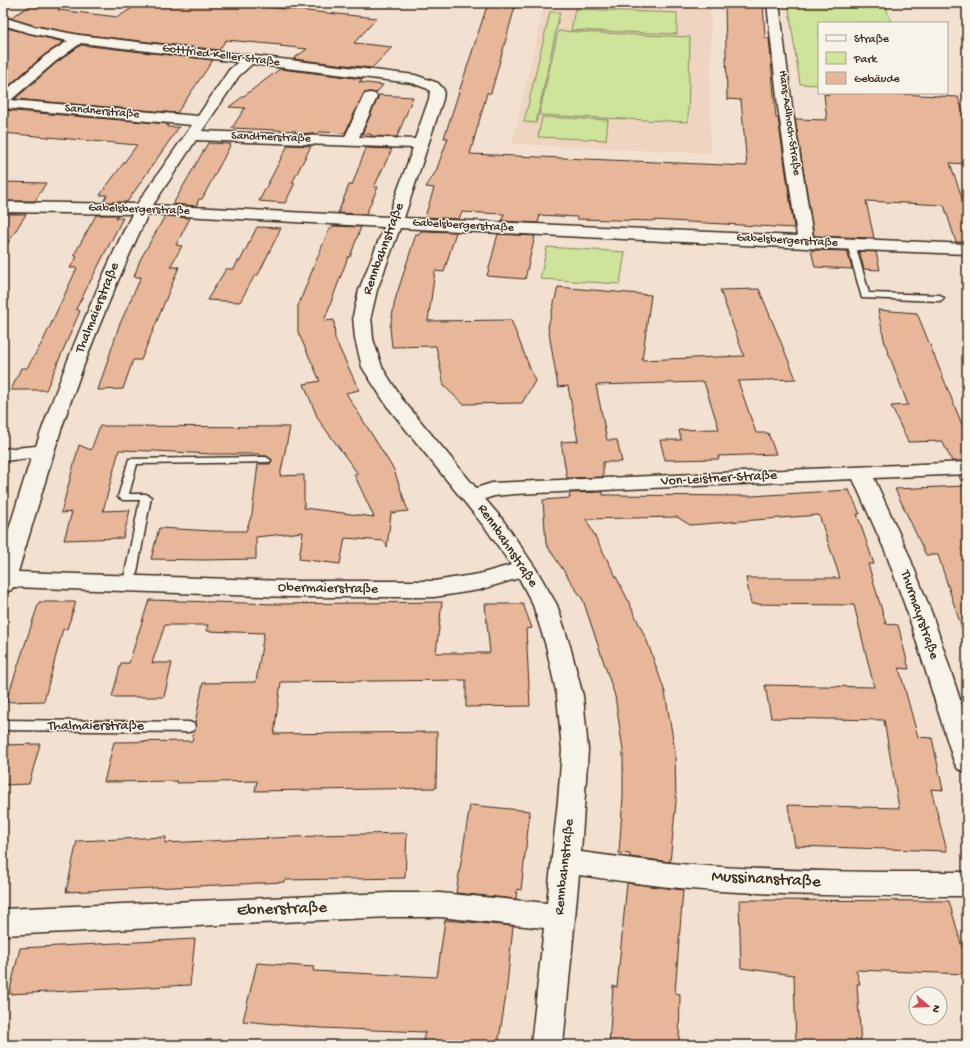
<svg xmlns="http://www.w3.org/2000/svg" width="970" height="1048" font-family="'Gochi Hand',sans-serif">
  <style>
    .built { fill: #efd4c0 }
    .green { fill: #cde49a; stroke: #84875c }
    .building { fill: #e8b799; stroke: #3b2a1e }
    .lines { fill: none; stroke-linecap: round; stroke-linejoin: round }
    .lane-casing { stroke: #3b2a1e; stroke-width: 3 }
    .street-casing { stroke: #3b2a1e; stroke-width: 3 }
    .secondary-casing { stroke: #3b2a1e; stroke-width: 3 }
    .lane { fill: #f7f3e8; fill-rule: evenodd }
    .street { fill: #f7f3e8; fill-rule: evenodd }
    .secondary { fill: #f7f3e8; fill-rule: evenodd }
    .labels { text-anchor: middle; dominant-baseline: central; stroke-width: 3; stroke-linejoin: round; paint-order: stroke }
    .far-street-label { font-size: 12px; fill: #3b2a1e; stroke: #f7f3e8 }
    .street-label { font-size: 14px; fill: #3b2a1e; stroke: #f7f3e8 }
    .near-street-label { font-size: 17px; fill: #3b2a1e; stroke: #f7f3e8 }
  </style>
  <rect width="100%" height="100%" fill="#f2e1d0"/>
  <filter id="ink" filterUnits="userSpaceOnUse"><feTurbulence type="fractalNoise" baseFrequency=".025" numOctaves="2"/><feDisplacementMap in="SourceGraphic" scale="8" xChannelSelector="R" yChannelSelector="G"/><feConvolveMatrix kernelMatrix="1 2 1 2 8 2 1 2 1" color-interpolation-filters="sRGB"/></filter>
  <g filter="url(#ink)">
    <!-- built -->
    <path class="built" d="M 563,3 L 711,3 L 710,153 L 512,144 L 543,11 Z"/>
    <!-- green -->
    <g class="green">
      <path d="M 788,3 L 885,3 L 891,23 L 819,23 L 819,85 L 800,84 Z"/>
      <path d="M 575,9 L 677,13 L 677,34 L 571,30 Z"/>
      <path d="M 550,12 L 560,12 L 536,123 L 524,122 Z"/>
      <path d="M 558,31 L 690,37 L 688,122 L 539,115 Z"/>
      <path d="M 542,117 L 608,120 L 606,140 L 538,137 Z"/>
      <path d="M 547,247 L 625,252 L 620,284 L 540,279 Z"/>
    </g>
    <!-- building -->
    <g class="building">
      <path d="M 35,3 L 68,3 L 58,10 L 118,17 L 140,3 L 226,3 L 377,18 L 354,43 L 392,47 L 372,68 L 293,59 L 307,49 L 280,46 L 281,45 L 226,40 L 219,50 L 79,34 L 32,25 L 10,18 Z"/>
      <path d="M 490,3 L 516,3 L 491,93 L 487,93 L 470,154 L 747,166 L 741,100 L 727,99 L 725,3 L 763,3 L 765,38 L 769,38 L 776,118 L 778,118 L 794,228 L 653,220 L 653,221 L 577,219 L 577,217 L 540,215 L 538,223 L 502,221 L 504,214 L 462,212 L 459,219 L 425,217 L 434,188 L 426,187 L 436,171 L 448,138 L 444,138 L 486,9 L 487,9 Z"/>
      <path d="M 3,27 L 30,34 L 64,42 L 44,55 L 3,91 Z"/>
      <path d="M 81,45 L 213,60 L 177,113 L 15,99 L 56,63 Z"/>
      <path d="M 280,69 L 363,79 L 359,82 L 383,85 L 376,93 L 370,92 L 364,93 L 345,133 L 319,132 L 317,134 L 294,133 L 296,131 L 232,128 L 245,108 L 229,107 Z"/>
      <path d="M 828,93 L 882,93 L 958,97 L 967,124 L 967,164 L 950,163 L 967,212 L 967,242 L 956,242 L 944,205 L 866,201 L 874,238 L 814,236 L 795,119 L 827,120 L 824,94 L 828,95 Z"/>
      <path d="M 378,95 L 413,97 L 397,137 L 371,136 L 371,134 L 362,134 L 378,98 Z"/>
      <path d="M 3,110 L 168,124 L 167,127 L 179,127 L 127,202 L 103,202 L 107,195 L 100,195 L 137,145 L 3,133 Z"/>
      <path d="M 208,143 L 231,144 L 202,199 L 199,199 L 196,206 L 173,204 Z"/>
      <path d="M 288,145 L 311,146 L 292,183 L 295,183 L 285,203 L 259,201 Z"/>
      <path d="M 366,148 L 392,149 L 374,187 L 378,187 L 366,214 L 338,213 L 349,185 L 352,185 Z"/>
      <path d="M 3,182 L 46,183 L 35,201 L 3,201 Z"/>
      <path d="M 3,214 L 26,214 L 3,251 Z"/>
      <path d="M 96,215 L 118,215 L 116,218 L 123,218 L 76,309 L 80,311 L 46,390 L 11,390 L 21,368 L 27,368 L 43,341 L 77,268 L 70,268 L 77,257 L 74,255 Z"/>
      <path d="M 165,216 L 190,218 L 176,245 L 182,246 L 170,267 L 179,267 L 141,360 L 133,360 L 123,389 L 98,390 L 119,326 L 141,277 L 134,277 L 140,260 Z"/>
      <path d="M 333,226 L 361,227 L 350,257 L 348,257 L 324,321 L 334,320 L 335,339 L 359,390 L 346,393 L 394,470 L 408,511 L 391,513 L 387,547 L 384,541 L 345,538 L 340,564 L 299,559 L 303,532 L 256,537 L 256,559 L 205,560 L 151,559 L 159,528 L 212,531 L 246,531 L 252,514 L 258,464 L 270,464 L 272,460 L 267,456 L 259,456 L 259,454 L 211,454 L 155,451 L 119,450 L 103,511 L 130,510 L 123,538 L 64,540 L 72,512 L 61,513 L 79,445 L 91,450 L 100,426 L 290,427 L 280,476 L 304,475 L 304,508 L 374,517 L 354,474 L 358,474 L 318,419 L 304,384 L 320,381 L 298,332 L 298,306 L 329,229 L 331,229 Z"/>
      <path d="M 257,227 L 281,228 L 258,275 L 255,275 L 240,302 L 207,300 L 226,269 L 234,269 L 238,261 L 240,261 Z"/>
      <path d="M 421,231 L 456,232 L 444,272 L 435,271 L 428,321 L 511,320 L 535,381 L 522,403 L 463,404 L 444,386 L 436,346 L 392,347 L 390,328 L 395,300 L 416,234 L 419,234 Z"/>
      <path d="M 498,234 L 535,236 L 525,279 L 487,276 Z"/>
      <path d="M 811,250 L 847,251 L 852,269 L 815,267 Z"/>
      <path d="M 859,251 L 876,252 L 880,270 L 864,269 Z"/>
      <path d="M 558,287 L 651,295 L 642,360 L 744,356 L 720,290 L 759,289 L 796,379 L 738,381 L 756,433 L 768,433 L 776,454 L 718,456 L 719,459 L 665,460 L 660,440 L 681,440 L 679,430 L 719,429 L 704,382 L 596,385 L 607,440 L 617,440 L 622,462 L 603,462 L 603,477 L 567,478 L 561,442 L 578,441 L 568,386 L 558,387 L 548,327 Z"/>
      <path d="M 878,310 L 917,313 L 963,427 L 967,427 L 967,461 L 952,461 L 942,441 L 908,442 L 891,406 L 908,405 L 885,344 Z"/>
      <path d="M 959,476 L 967,476 L 967,631 L 963,632 L 938,555 L 926,555 L 895,489 L 963,486 Z"/>
      <path d="M 849,490 L 860,514 L 857,514 L 874,564 L 868,564 L 886,624 L 898,625 L 909,669 L 899,668 L 918,737 L 932,738 L 943,790 L 931,789 L 947,851 L 795,846 L 788,805 L 899,808 L 884,720 L 771,718 L 765,685 L 874,687 L 854,605 L 751,604 L 746,578 L 840,578 L 819,515 L 690,525 L 677,517 L 586,519 L 625,594 L 647,641 L 665,692 L 675,751 L 676,802 L 670,862 L 630,857 L 630,854 L 619,853 L 623,796 L 623,750 L 615,696 L 583,600 L 546,544 L 543,500 L 570,498 L 569,493 L 603,492 L 603,495 L 752,496 Z"/>
      <path d="M 149,600 L 277,604 L 442,602 L 436,653 L 490,653 L 485,604 L 523,604 L 532,628 L 526,629 L 530,706 L 466,707 L 466,680 L 281,682 L 274,734 L 437,732 L 436,788 L 255,791 L 257,781 L 177,783 L 177,781 L 104,782 L 114,742 L 192,741 L 194,732 L 196,727 L 195,723 L 203,683 L 256,682 L 264,633 L 206,631 L 208,625 L 165,625 L 152,663 L 172,663 L 164,697 L 112,697 L 121,663 L 129,663 Z"/>
      <path d="M 39,602 L 76,602 L 67,629 L 63,629 L 44,701 L 6,702 Z"/>
      <path d="M 40,744 L 29,784 L 3,785 L 3,745 Z"/>
      <path d="M 470,805 L 530,811 L 521,890 L 517,889 L 516,899 L 456,893 Z"/>
      <path d="M 407,833 L 405,878 L 284,880 L 284,882 L 66,892 L 77,841 L 166,837 L 165,843 L 316,836 L 316,835 Z"/>
      <path d="M 627,883 L 683,890 L 675,993 L 680,994 L 679,1045 L 609,1045 L 613,986 L 617,987 Z"/>
      <path d="M 739,900 L 949,901 L 967,965 L 967,974 L 856,970 L 860,984 L 857,984 L 861,1045 L 796,1045 L 794,975 L 741,968 Z"/>
      <path d="M 445,920 L 513,926 L 506,995 L 498,1045 L 422,1045 L 425,1032 L 320,1028 L 243,1021 L 257,963 L 314,967 L 313,971 L 437,977 Z"/>
      <path d="M 195,939 L 190,985 L 9,994 L 20,948 Z"/>
    </g>
    <g class="lines">
      <!-- lane casing -->
      <g class="lane-casing">
        <g id="lane">
          <path d="M 848,242 L 851,242 L 855,244 L 869,293 L 940,295 L 944,298 L 940,301 L 862,298 L 847,244 Z"/>
          <path d="M 266,457 L 271,460 L 270,462 L 137,464 L 129,494 L 146,494 L 151,497 L 135,583 L 133,586 L 125,586 L 123,583 L 140,500 L 123,500 L 118,497 L 129,459 Z"/>
          <path d="M 3,720 L 189,722 L 194,724 L 195,727 L 194,730 L 189,732 L 3,730 Z"/>
        </g>
      </g>
      <!-- street casing -->
      <g class="street-casing">
        <path id="street" d="M 767,3 L 779,3 L 792,107 L 813,237 L 967,244 L 967,254 L 806,248 L 400,228 L 377,290 L 371,316 L 373,339 L 382,367 L 402,399 L 476,488 L 492,483 L 515,482 L 967,462 L 967,474 L 874,478 L 908,553 L 932,614 L 967,721 L 967,772 L 958,769 L 954,762 L 908,614 L 886,553 L 853,479 L 515,494 L 494,496 L 485,499 L 503,520 L 536,569 L 557,605 L 570,646 L 583,696 L 588,750 L 581,852 C 618,857 655,862 692,865 C 784,872 875,872 967,872 L 967,896 C 875,896 782,896 690,889 C 653,886 616,880 579,875 L 563,1045 L 531,1045 L 544,928 L 440,917 L 390,917 L 3,935 L 3,909 L 390,893 L 440,893 L 547,903 L 558,801 L 562,750 L 557,696 L 546,646 L 533,605 L 519,578 L 479,590 L 434,597 L 290,597 L 13,587 L 11,590 L 3,593 L 3,548 L 31,458 L 3,461 L 3,449 L 36,446 C 64,367 95,289 132,214 L 3,212 L 3,202 L 137,204 L 192,125 L 3,108 L 3,93 L 45,56 L 68,41 L 30,33 L 3,25 L 3,17 L 32,26 L 79,35 L 415,75 L 438,83 L 444,90 L 443,99 L 404,218 L 797,236 L 778,107 ZM 81,43 L 238,62 L 229,70 L 198,116 L 11,100 L 55,62 ZM 252,64 L 412,83 L 428,89 L 430,91 L 429,99 L 415,139 L 359,137 L 377,97 L 375,94 L 370,93 L 365,94 L 363,97 L 345,137 L 202,131 L 239,76 ZM 196,140 L 413,148 L 388,217 L 153,205 ZM 148,214 L 384,227 L 359,290 L 353,316 L 355,339 L 362,367 L 387,406 L 487,530 L 511,565 L 479,574 L 434,581 L 290,581 L 18,572 C 30,532 42,492 54,452 C 79,371 112,291 148,214 Z"/>
      </g>
      <!-- secondary casing -->
      <g class="secondary-casing">
        <path id="secondary" d="M 961,3 L 967,3 L 967,8 L 963,7 Z"/>
      </g>
      <!-- lane -->
      <use href="#lane" class="lane"/>
      <!-- street -->
      <use href="#street" class="street"/>
      <!-- secondary -->
      <use href="#secondary" class="secondary"/>
    </g>
  </g>
  <g class="labels">
    <!-- far-street labels -->
    <g class="far-street-label">
      <text transform="translate(221 56) rotate(7)">Gottfried-Keller-Straße</text>
      <text transform="translate(102 112) rotate(5)">Sandnerstraße</text>
      <text transform="translate(789 123) rotate(82)">Hans-Adlhoch-Straße</text>
      <text transform="translate(271 138) rotate(2)">Sandtnerstraße</text>
      <text transform="translate(139 210) rotate(2)">Gabelsbergerstraße</text>
      <text transform="translate(463 226) rotate(3)">Gabelsbergerstraße</text>
      <text transform="translate(787 241) rotate(3)">Gabelsbergerstraße</text>
    </g>
    <!-- street labels -->
    <g class="street-label">
      <text transform="translate(384 249) rotate(-70)">Rennbahnstraße</text>
      <text transform="translate(98 308) rotate(-68)">Thalmaierstraße</text>
      <text transform="translate(719 479) rotate(-3)">Von-Leistner-Straße</text>
      <text transform="translate(507 546) rotate(56)">Rennbahnstraße</text>
      <text transform="translate(328 589) rotate(1)">Obermaierstraße</text>
      <text transform="translate(919 615) rotate(71)">Thurmayrstraße</text>
      <text x="96" y="726">Thalmaierstraße</text>
      <text transform="translate(565 867) rotate(-84)">Rennbahnstraße</text>
    </g>
    <!-- near-street labels -->
    <g class="near-street-label">
      <text transform="translate(766 880) rotate(3)">Mussinanstraße</text>
      <text transform="translate(282 910) rotate(-2)">Ebnerstraße</text>
    </g>
  </g>
  <!-- margin -->
  <rect width="970" height="1048" fill="none" stroke="#f7f3e8" stroke-width="16"/>
  <rect x="8" y="8" width="954" height="1032" fill="none" stroke="#3b2a1e" stroke-width="1.5" filter="url(#ink)"/>
  <!-- legend -->
  <rect x="818" y="22" width="130" height="72" fill="#f7f3e8" stroke="#aca397"/>
  <rect x="826" y="35" width="20" height="6" fill="#f7f3e8" stroke="#aca397"/>
  <text x="854" y="42" font-size="12" fill="#3b2a1e">Straße</text>
  <rect x="826" y="52" width="20" height="12" fill="#cde49a" stroke="#aca397"/>
  <text x="854" y="62" font-size="12" fill="#3b2a1e">Park</text>
  <rect x="826" y="72" width="20" height="12" fill="#e8b799" stroke="#aca397"/>
  <text x="854" y="82" font-size="12" fill="#3b2a1e">Gebäude</text>
  <!-- north arrow -->
  <g transform="translate(928 1006) rotate(109)"><circle r="19" fill="#f7f3e8" stroke="#aca397"/>
  <path d="M0-3L7 15L0 10L-7 15Z" fill="#d1495b"/>
  <text y="-6" font-size="11" font-weight="bold" text-anchor="middle" fill="#3b2a1e">N</text>
  </g>
</svg>
